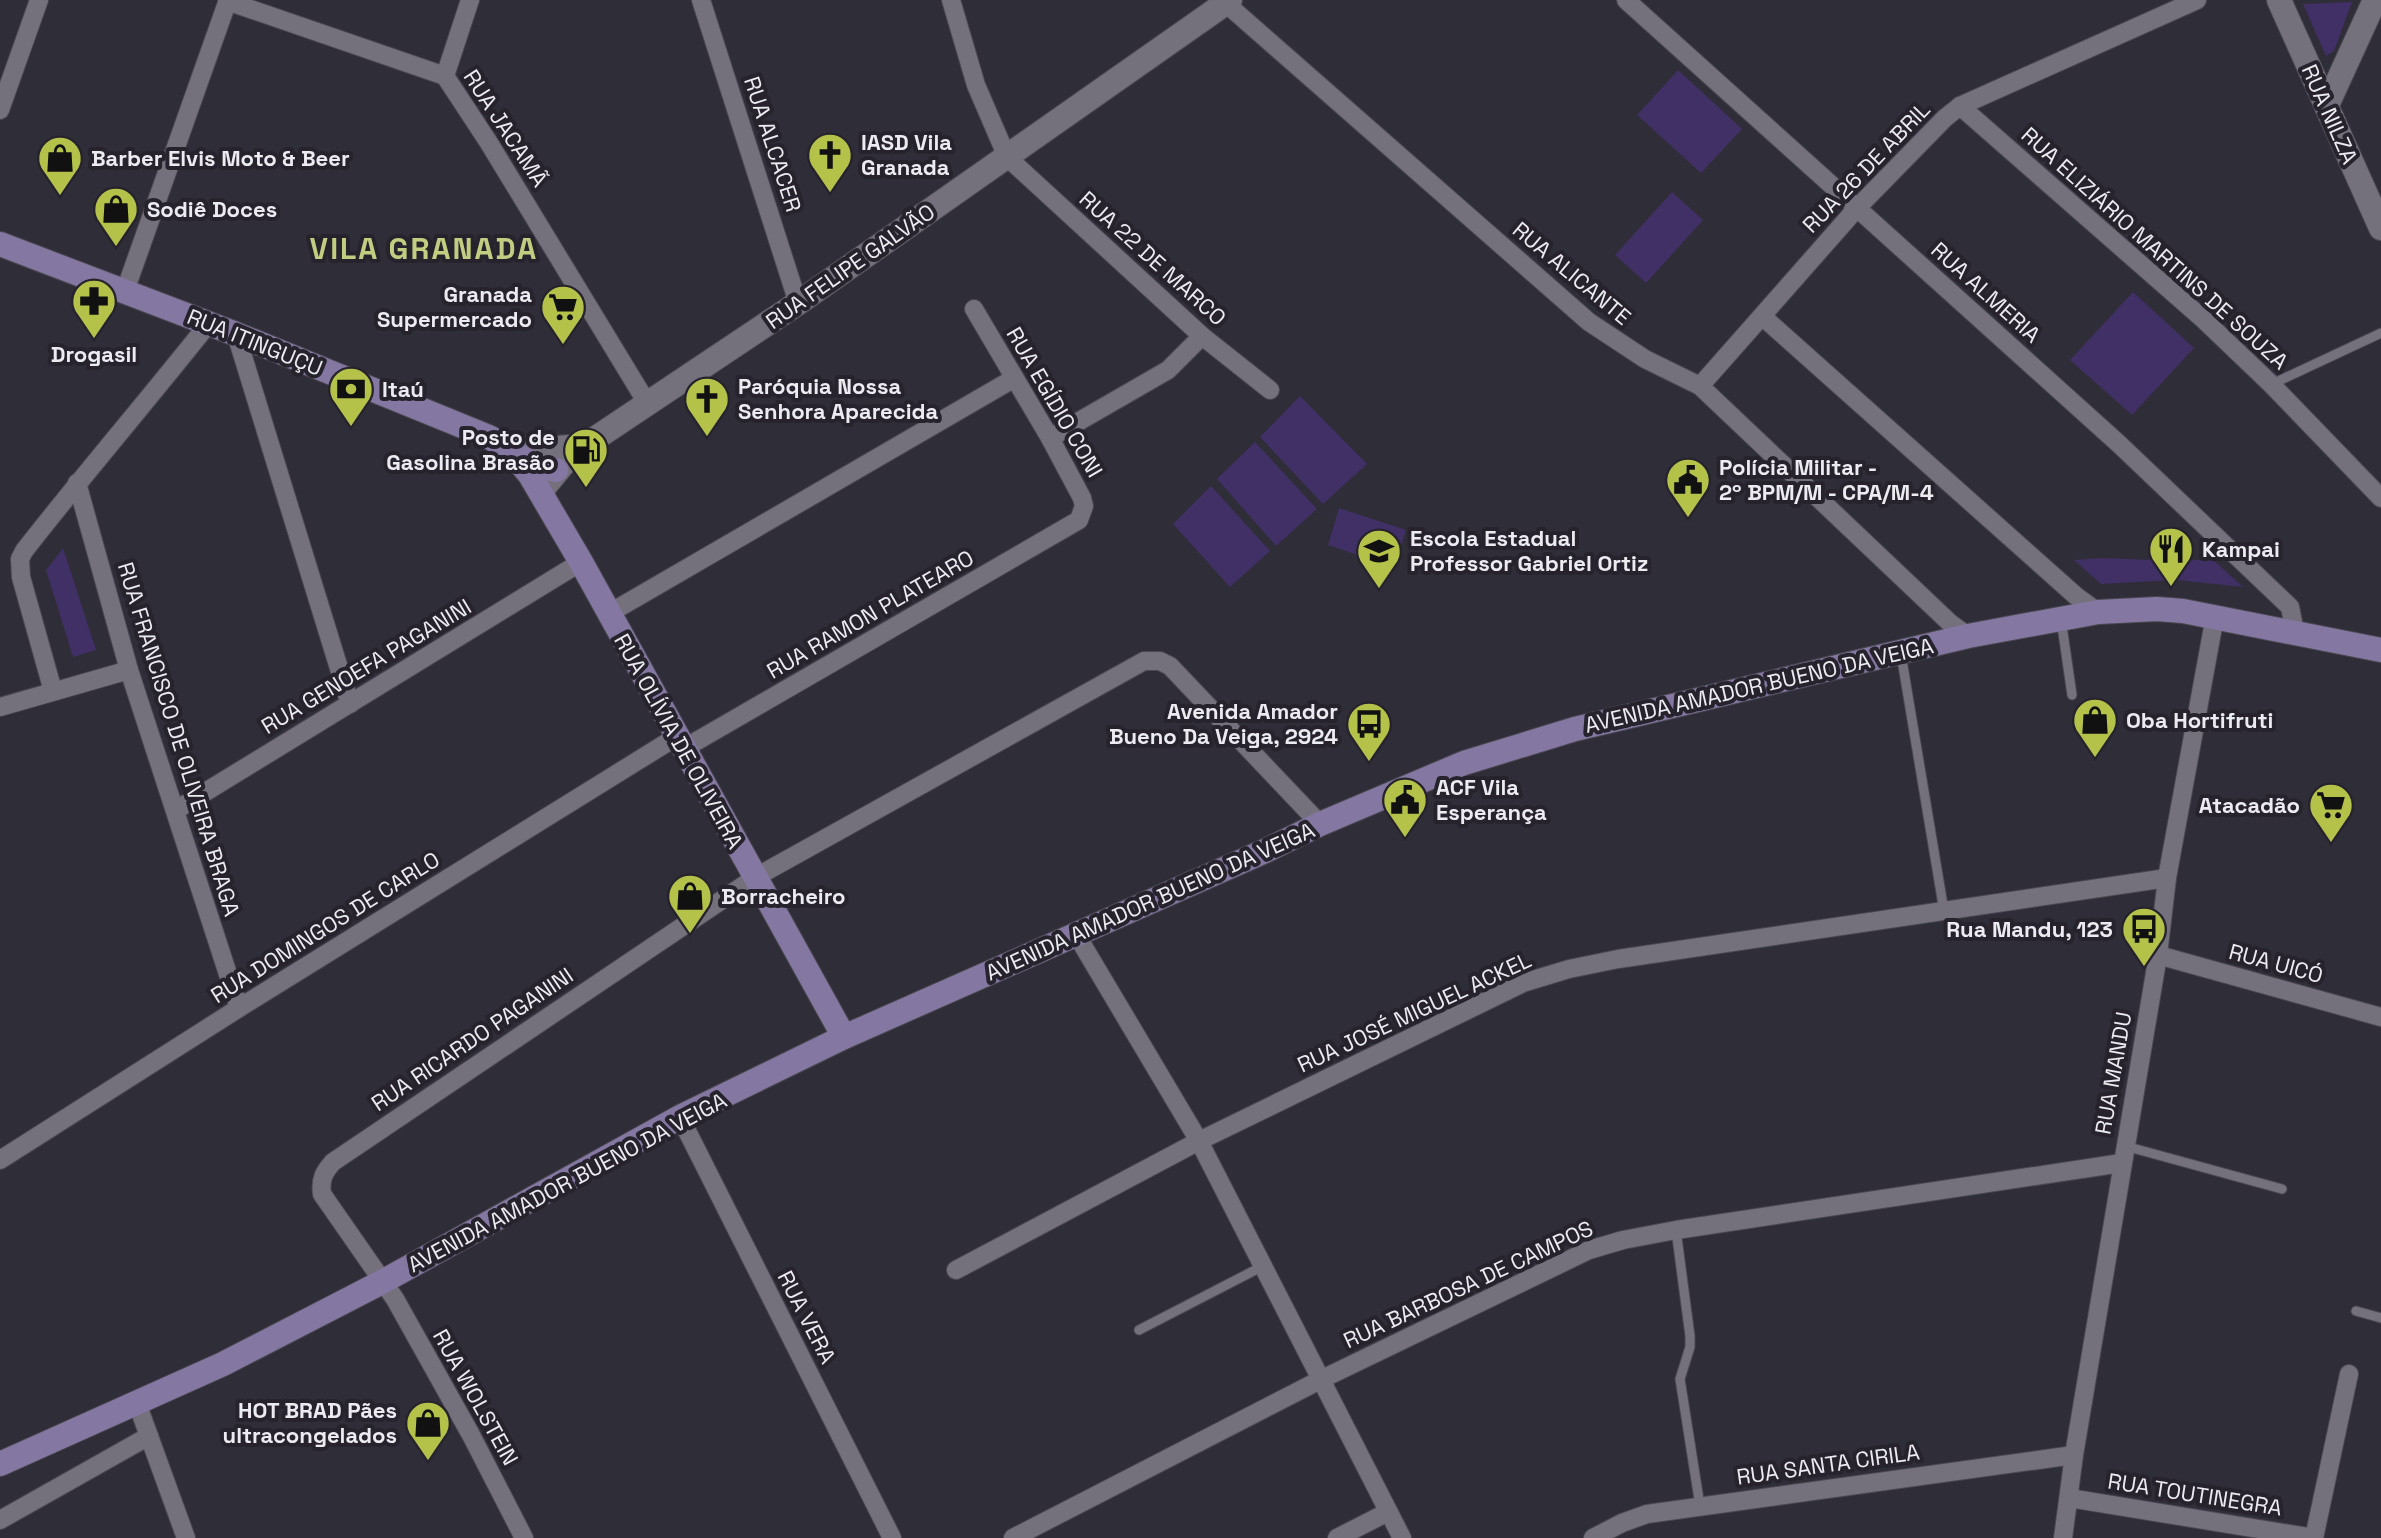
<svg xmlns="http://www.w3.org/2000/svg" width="2381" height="1538" font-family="'Space Grotesk',sans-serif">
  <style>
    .green { fill: #403065 }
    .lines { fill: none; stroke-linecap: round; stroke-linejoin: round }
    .service-casing { stroke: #4b4852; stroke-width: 11 }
    .minor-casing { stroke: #4b4852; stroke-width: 20 }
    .tertiary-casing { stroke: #4b4852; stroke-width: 26 }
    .secondary-casing { stroke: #4b4852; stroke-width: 26 }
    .service { stroke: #74717d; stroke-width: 9 }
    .minor { stroke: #74717d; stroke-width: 18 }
    .tertiary { stroke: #74717d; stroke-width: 24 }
    .secondary { stroke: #8478a3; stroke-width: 24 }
    .labels { text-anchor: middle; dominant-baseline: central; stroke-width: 8; stroke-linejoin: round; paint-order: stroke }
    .street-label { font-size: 22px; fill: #edebf2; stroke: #26232d }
    .poi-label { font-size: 22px; font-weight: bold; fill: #edebf2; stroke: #26232d; text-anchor: start }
    .district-label { font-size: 30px; font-weight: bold; letter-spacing: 2px; fill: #c2cd81; stroke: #26232d }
  </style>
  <rect width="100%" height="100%" fill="#2f2d37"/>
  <!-- green -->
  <g class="green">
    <path d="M 2352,2 L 2334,51 L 2326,56 L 2303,4 Z"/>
    <path d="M 1678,70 L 1742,129 L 1701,173 L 1637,115 Z"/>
    <path d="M 1672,192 L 1703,220 L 1646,283 L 1615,255 Z"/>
    <path d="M 2133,292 L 2194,348 L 2132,415 L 2070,360 Z"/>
    <path d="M 1300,396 L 1367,464 L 1323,504 L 1260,437 Z"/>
    <path d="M 1255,442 L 1317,509 L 1276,546 L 1217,479 Z"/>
    <path d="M 1211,486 L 1270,551 L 1230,587 L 1173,524 Z"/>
    <path d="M 1339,508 L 1406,530 L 1394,567 L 1328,545 Z"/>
    <path d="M 63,548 L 96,650 L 73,657 L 46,570 Z"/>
    <path d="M 2102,558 L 2180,561 L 2212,559 L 2243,587 L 2176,580 L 2101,584 L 2074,560 Z"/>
  </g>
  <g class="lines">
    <!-- service casing -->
    <g class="service-casing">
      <g id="service">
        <path d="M 2272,384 L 2381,333"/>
        <path d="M 2061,619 L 2072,695"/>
        <path d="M 1901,654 L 1944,911"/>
        <path d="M 2125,1146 L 2282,1189"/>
        <path d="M 1676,1230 L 1690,1336 L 1690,1347 L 1680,1379 L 1700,1506"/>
        <path d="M 2356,1311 L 2381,1318"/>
        <path d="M 1139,1330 L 1263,1266"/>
      </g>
    </g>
    <!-- minor casing -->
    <g class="minor-casing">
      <g id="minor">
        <path d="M 701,0 L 798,303"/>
        <path d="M 951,0 L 976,85 L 1007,157 L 1202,336 L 1270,390"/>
        <path d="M 1222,0 L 1589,322 L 1645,359 L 1700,386 L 1950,623 L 1968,636"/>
        <path d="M 1626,0 L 2119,444 L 2290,607 L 2295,632"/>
        <path d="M 227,1 L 445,76 L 489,143 L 647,403"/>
        <path d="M 445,76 L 470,0"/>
        <path d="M 1960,106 L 2203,319 L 2271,384 L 2381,498"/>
        <path d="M 0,110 L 39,0"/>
        <path d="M 125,291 L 228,0"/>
        <path d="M 1763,317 L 2076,596 L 2098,612"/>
        <path d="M 236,334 L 350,704"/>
        <path d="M 1700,386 L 1857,208 L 1945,118 L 1960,106 L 2197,0"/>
        <path d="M 1050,438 L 1168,370 L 1202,336"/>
        <path d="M 77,483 L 129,670 L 239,1008"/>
        <path d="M 608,614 L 1013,379"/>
        <path d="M 53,691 L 21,577 L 20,559 L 24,551 C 84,474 148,400 209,323"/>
        <path d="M 0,707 L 129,670"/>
        <path d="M 683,749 L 1079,520 L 1084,506 L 1082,498 L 1050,438 L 974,309"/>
        <path d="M 176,810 L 581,562"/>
        <path d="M 1076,934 L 1199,1141 L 1402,1538"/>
        <path d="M 2158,955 L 2381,1017"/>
        <path d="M 680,1117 L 892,1538"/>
        <path d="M 0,1160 L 239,1008 L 676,737"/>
        <path d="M 956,1270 L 1199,1141 L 1523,983 L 1569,969 L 1618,959 L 2167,878"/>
        <path d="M 137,1403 L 186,1538"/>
        <path d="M 2069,1498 L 2314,1538"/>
        <path d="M 0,1520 L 149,1436"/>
        <path d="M 524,1538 L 471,1435 L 395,1299 L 322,1194 C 320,1179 324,1172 333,1162 L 756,877 L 1144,661 L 1160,661 L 1170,666 L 1320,824"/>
        <path d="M 1013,1538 L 1320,1380 L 1589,1250 L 1623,1240 L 1676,1230 L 2122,1163"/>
        <path d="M 1337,1538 L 1388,1512"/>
        <path d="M 1593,1538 L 1622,1523 L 1647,1514 L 2074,1455"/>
        <path d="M 2063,1538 L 2074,1455 L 2158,955 L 2167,878 L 2215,616"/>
        <path d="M 2314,1538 L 2349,1374"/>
      </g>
    </g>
    <!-- tertiary casing -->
    <g class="tertiary-casing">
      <g id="tertiary">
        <path d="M 2279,0 L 2381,228"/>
        <path d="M 2327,105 L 2375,0"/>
        <path d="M 508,448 L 542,449 L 584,446"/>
        <path d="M 545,486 L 569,457 L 584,446 L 798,303 L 1230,0"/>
      </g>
    </g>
    <!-- secondary casing -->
    <g class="secondary-casing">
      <g id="secondary">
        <path d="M 0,244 L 236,334 L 489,437 L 534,465 L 556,470"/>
        <path d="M 508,448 L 530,475 L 581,562 L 844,1037"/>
        <path d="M 0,1464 L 223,1364 L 382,1282 L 680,1117 L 844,1037 L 1265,851 L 1320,824 L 1464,763 L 1575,729 L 1968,636 L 2098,612 L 2157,609 L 2183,611 L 2381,650"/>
      </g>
    </g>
    <!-- service -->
    <use href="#service" class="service"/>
    <!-- minor -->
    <use href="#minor" class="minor"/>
    <!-- tertiary -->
    <use href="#tertiary" class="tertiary"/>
    <!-- secondary -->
    <use href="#secondary" class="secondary"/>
  </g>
  <!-- icons -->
  <defs>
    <g id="church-pin" transform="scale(2.3)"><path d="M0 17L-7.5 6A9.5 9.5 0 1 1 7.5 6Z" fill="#b4c24a" stroke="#26232d"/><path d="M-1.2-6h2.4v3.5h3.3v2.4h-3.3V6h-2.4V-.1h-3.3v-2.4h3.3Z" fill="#111"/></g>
    <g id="shop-pin" transform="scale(2.3)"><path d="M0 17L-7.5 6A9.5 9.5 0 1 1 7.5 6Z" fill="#b4c24a" stroke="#26232d"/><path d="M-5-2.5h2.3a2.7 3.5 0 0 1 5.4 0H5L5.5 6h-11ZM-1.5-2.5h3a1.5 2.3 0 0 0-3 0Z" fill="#111"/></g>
    <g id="pharmacy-pin" transform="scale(2.3)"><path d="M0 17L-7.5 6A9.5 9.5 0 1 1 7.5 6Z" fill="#b4c24a" stroke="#26232d"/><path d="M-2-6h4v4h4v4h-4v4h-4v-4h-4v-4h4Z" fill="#111"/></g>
    <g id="supermarket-pin" transform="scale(2.3)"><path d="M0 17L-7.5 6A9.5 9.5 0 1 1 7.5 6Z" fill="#b4c24a" stroke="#26232d"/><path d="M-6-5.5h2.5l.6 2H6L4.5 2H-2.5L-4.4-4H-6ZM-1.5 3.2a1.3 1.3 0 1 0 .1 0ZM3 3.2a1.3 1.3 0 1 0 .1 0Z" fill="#111"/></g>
    <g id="bank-pin" transform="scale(2.3)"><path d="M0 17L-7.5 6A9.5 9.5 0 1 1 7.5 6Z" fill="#b4c24a" stroke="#26232d"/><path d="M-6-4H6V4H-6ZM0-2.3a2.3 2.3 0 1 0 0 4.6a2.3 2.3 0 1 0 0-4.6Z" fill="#111"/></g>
    <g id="fuel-pin" transform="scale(2.3)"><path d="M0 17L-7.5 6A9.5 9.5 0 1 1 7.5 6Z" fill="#b4c24a" stroke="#26232d"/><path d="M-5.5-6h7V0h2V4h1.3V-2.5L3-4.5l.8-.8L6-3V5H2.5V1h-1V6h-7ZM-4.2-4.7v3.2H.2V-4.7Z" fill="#111"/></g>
    <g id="civic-pin" transform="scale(2.3)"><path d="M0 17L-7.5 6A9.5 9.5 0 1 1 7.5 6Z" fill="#b4c24a" stroke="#26232d"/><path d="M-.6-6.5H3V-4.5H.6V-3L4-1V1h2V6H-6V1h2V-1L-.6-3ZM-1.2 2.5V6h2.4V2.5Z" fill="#111"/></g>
    <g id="restaurant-pin" transform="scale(2.3)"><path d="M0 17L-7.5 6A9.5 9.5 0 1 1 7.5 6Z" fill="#b4c24a" stroke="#26232d"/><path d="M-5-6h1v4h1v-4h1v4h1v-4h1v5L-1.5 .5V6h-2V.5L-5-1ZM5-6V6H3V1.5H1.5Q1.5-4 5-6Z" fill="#111"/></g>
    <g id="school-pin" transform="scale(2.3)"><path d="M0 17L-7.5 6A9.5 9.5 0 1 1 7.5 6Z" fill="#b4c24a" stroke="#26232d"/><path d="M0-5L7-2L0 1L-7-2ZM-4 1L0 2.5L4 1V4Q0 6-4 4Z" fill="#111"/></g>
    <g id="bus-pin" transform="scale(2.3)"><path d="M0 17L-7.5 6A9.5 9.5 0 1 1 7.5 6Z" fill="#b4c24a" stroke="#26232d"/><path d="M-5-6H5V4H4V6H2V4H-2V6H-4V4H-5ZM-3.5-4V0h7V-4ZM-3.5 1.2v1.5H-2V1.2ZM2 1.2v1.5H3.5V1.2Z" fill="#111"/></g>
  </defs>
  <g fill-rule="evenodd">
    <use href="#church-pin" x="830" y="155"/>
    <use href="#shop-pin" x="60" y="158"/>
    <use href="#shop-pin" x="116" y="209"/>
    <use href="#pharmacy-pin" x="94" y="301"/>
    <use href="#supermarket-pin" x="563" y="307"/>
    <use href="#bank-pin" x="351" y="389"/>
    <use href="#church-pin" x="707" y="399"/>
    <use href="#fuel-pin" x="586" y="450"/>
    <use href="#civic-pin" x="1688" y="480"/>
    <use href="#restaurant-pin" x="2171" y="549"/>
    <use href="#school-pin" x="1379" y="551"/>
    <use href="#shop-pin" x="2095" y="720"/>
    <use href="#bus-pin" x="1369" y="724"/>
    <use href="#civic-pin" x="1405" y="800"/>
    <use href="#supermarket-pin" x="2331" y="805"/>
    <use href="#shop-pin" x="690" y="896"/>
    <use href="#bus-pin" x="2144" y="929"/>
    <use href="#shop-pin" x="428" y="1423"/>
  </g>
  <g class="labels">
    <!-- street labels -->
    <g class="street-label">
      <text transform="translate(2330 114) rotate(66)">RUA NILZA</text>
      <text transform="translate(506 128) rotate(57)">RUA JACAMÃ</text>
      <text transform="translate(773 144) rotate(72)">RUA ALCACER</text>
      <text transform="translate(1866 167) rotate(-46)">RUA 26 DE ABRIL</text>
      <text transform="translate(2155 248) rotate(42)">RUA ELIZIÁRIO MARTINS DE SOUZA</text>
      <text transform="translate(1153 258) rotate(42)">RUA 22 DE MARCO</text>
      <text transform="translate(850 266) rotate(-35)">RUA FELIPE GALVÃO</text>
      <text transform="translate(1572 273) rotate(40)">RUA ALICANTE</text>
      <text transform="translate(1986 292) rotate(42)">RUA ALMERIA</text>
      <text transform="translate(255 342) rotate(22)">RUA ITINGUÇU</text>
      <text transform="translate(1055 402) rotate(60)">RUA EGÍDIO CONI</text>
      <text transform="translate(870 614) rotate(-30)">RUA RAMON PLATEARO</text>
      <text transform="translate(366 666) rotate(-31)">RUA GENOEFA PAGANINI</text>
      <text transform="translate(1759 685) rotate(-13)">AVENIDA AMADOR BUENO DA VEIGA</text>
      <text transform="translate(179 739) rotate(73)">RUA FRANCISCO DE OLIVEIRA BRAGA</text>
      <text transform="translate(679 741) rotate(61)">RUA OLÍVIA DE OLIVEIRA</text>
      <text transform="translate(1150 901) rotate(-24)">AVENIDA AMADOR BUENO DA VEIGA</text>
      <text transform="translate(325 927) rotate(-32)">RUA DOMINGOS DE CARLO</text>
      <text transform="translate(2276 963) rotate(15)">RUA UICÓ</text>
      <text transform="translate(1414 1012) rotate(-25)">RUA JOSÉ MIGUEL ACKEL</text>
      <text transform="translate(472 1039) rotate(-34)">RUA RICARDO PAGANINI</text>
      <text transform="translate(2113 1073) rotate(-80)">RUA MANDU</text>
      <text transform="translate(567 1182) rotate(-28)">AVENIDA AMADOR BUENO DA VEIGA</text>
      <text transform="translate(1468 1284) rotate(-25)">RUA BARBOSA DE CAMPOS</text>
      <text transform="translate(807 1317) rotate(63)">RUA VERA</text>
      <text transform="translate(476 1397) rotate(61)">RUA WOLSTEIN</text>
      <text transform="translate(1828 1464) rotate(-8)">RUA SANTA CIRILA</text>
      <text transform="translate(2195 1494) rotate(9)">RUA TOUTINEGRA</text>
    </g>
    <!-- poi labels -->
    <g class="poi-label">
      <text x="861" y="142">IASD Vila<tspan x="861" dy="25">Granada</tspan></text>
      <text x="91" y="158">Barber Elvis Moto &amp; Beer</text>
      <text x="147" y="209">Sodiê Doces</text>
      <text x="532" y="294" text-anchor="end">Granada<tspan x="532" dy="25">Supermercado</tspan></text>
      <text x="94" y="354" text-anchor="middle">Drogasil</text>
      <text x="738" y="386">Paróquia Nossa<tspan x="738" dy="25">Senhora Aparecida</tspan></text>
      <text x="382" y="389">Itaú</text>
      <text x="555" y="437" text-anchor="end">Posto de<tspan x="555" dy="25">Gasolina Brasão</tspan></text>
      <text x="1719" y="467">Polícia Militar -<tspan x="1719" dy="25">2º BPM/M - CPA/M-4</tspan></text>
      <text x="1410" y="538">Escola Estadual<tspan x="1410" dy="25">Professor Gabriel Ortiz</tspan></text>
      <text x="2202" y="549">Kampai</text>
      <text x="1338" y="711" text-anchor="end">Avenida Amador<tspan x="1338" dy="25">Bueno Da Veiga, 2924</tspan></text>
      <text x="2126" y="720">Oba Hortifruti</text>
      <text x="1436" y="787">ACF Vila<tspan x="1436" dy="25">Esperança</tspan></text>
      <text x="2300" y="805" text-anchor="end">Atacadão</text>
      <text x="721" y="896">Borracheiro</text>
      <text x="2113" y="929" text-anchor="end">Rua Mandu, 123</text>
      <text x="397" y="1410" text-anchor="end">HOT BRAD Pães<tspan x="397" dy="25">ultracongelados</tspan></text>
    </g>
    <!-- district labels -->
    <g class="district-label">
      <text x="424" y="248">VILA GRANADA</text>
    </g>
  </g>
</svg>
